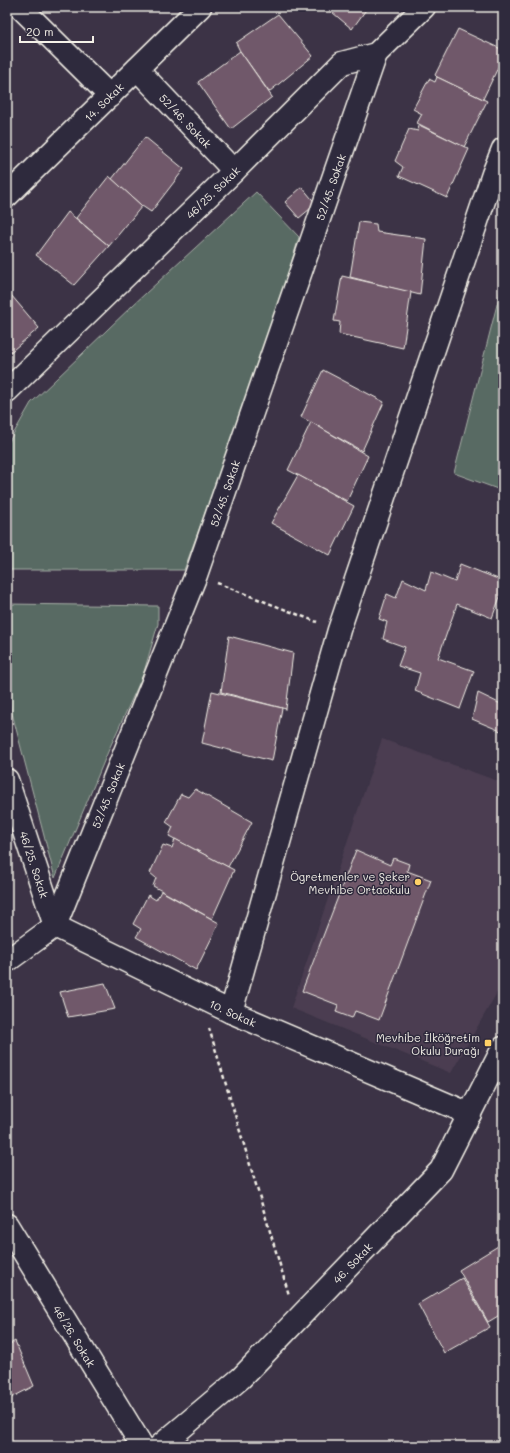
<svg xmlns="http://www.w3.org/2000/svg" width="510" height="1453" font-family="Mali,sans-serif">
  <style>
    .built { fill: #4b3e51 }
    .green { fill: #596b63; stroke: #a6aea6 }
    .building { fill: #6f586a; stroke: #f4f1e8 }
    .lines { fill: none; stroke-linecap: round; stroke-linejoin: round }
    .minor-casing { stroke: #f4f1e8; stroke-width: 25 }
    .path { stroke: #f4f1e8; stroke-width: 2.5; stroke-dasharray: 4 3; stroke-linecap: butt }
    .minor { stroke: #2f2a3d; stroke-width: 22 }
    .poi-dot { fill: #ffd166; stroke: #2f2a3d; stroke-width: 1.5 }
    .labels { text-anchor: middle; dominant-baseline: central; stroke-width: 3; stroke-linejoin: round; paint-order: stroke }
    .street-label { font-size: 11px; fill: #f4f1e8; stroke: #2f2a3d }
    .poi-label { font-size: 11px; fill: #f4f1e8; stroke: #2f2a3d; text-anchor: end }
  </style>
  <rect width="100%" height="100%" fill="#3c3346"/>
  <filter id="ink" filterUnits="userSpaceOnUse"><feTurbulence type="fractalNoise" baseFrequency=".025" numOctaves="2"/><feDisplacementMap in="SourceGraphic" scale="8" xChannelSelector="R" yChannelSelector="G"/><feConvolveMatrix kernelMatrix="1 2 1 2 8 2 1 2 1" color-interpolation-filters="sRGB"/></filter>
  <g filter="url(#ink)">
    <!-- built -->
    <path class="built" d="M 382,739 L 503,783 L 503,982 L 451,1073 L 291,1008 Z"/>
    <!-- green -->
    <g class="green">
      <path d="M 256,192 L 299,237 L 266,348 L 184,570 L 7,570 L 7,445 L 31,403 L 133,305 Z"/>
      <path d="M 503,281 L 503,491 L 454,473 Z"/>
      <path d="M 7,604 L 158,606 L 158,624 L 143,675 L 110,747 L 55,878 L 7,694 Z"/>
    </g>
    <!-- building -->
    <g class="building">
      <path d="M 326,7 L 368,7 L 352,29 Z"/>
      <path d="M 278,14 L 313,56 L 269,92 L 240,51 L 236,43 Z"/>
      <path d="M 458,29 L 503,50 L 503,57 L 483,99 L 437,77 L 435,75 Z"/>
      <path d="M 240,51 L 272,97 L 231,129 L 198,82 Z"/>
      <path d="M 437,77 L 487,101 L 464,147 L 417,123 L 422,114 L 413,109 L 429,79 L 435,82 Z"/>
      <path d="M 419,125 L 469,149 L 447,198 L 399,176 L 403,167 L 395,161 L 409,129 L 418,131 Z"/>
      <path d="M 145,137 L 184,169 L 151,212 L 142,206 L 112,179 Z"/>
      <path d="M 109,176 L 142,206 L 109,246 L 76,218 Z"/>
      <path d="M 302,187 L 316,204 L 299,218 L 285,202 Z"/>
      <path d="M 68,212 L 109,246 L 74,285 L 36,255 Z"/>
      <path d="M 359,222 L 376,224 L 377,232 L 426,239 L 420,295 L 350,277 Z"/>
      <path d="M 342,276 L 411,292 L 403,348 L 339,334 L 340,322 L 334,321 Z"/>
      <path d="M 7,295 L 11,295 L 39,328 L 7,355 Z"/>
      <path d="M 323,370 L 384,402 L 362,451 L 301,417 Z"/>
      <path d="M 311,422 L 368,456 L 347,501 L 288,470 Z"/>
      <path d="M 298,475 L 354,506 L 330,555 L 271,523 Z"/>
      <path d="M 460,564 L 503,581 L 503,589 L 492,618 L 457,604 L 438,658 L 474,671 L 460,709 L 415,691 L 420,673 L 398,666 L 405,647 L 383,639 L 387,622 L 379,619 L 387,594 L 396,598 L 403,579 L 426,590 L 431,572 L 455,582 Z"/>
      <path d="M 229,636 L 293,653 L 286,709 L 221,692 Z"/>
      <path d="M 212,691 L 282,708 L 272,761 L 202,743 Z"/>
      <path d="M 478,693 L 503,705 L 503,732 L 472,719 Z"/>
      <path d="M 195,789 L 252,822 L 228,867 L 169,836 L 173,827 L 166,822 L 181,794 L 188,797 Z"/>
      <path d="M 175,839 L 234,870 L 212,919 L 153,886 L 156,878 L 150,873 L 163,845 L 172,848 Z"/>
      <path d="M 356,850 L 390,865 L 393,858 L 409,864 L 407,871 L 431,880 L 379,1020 L 355,1011 L 352,1018 L 336,1012 L 338,1005 L 302,991 Z"/>
      <path d="M 161,891 L 219,923 L 196,970 L 136,937 L 141,929 L 133,924 L 148,895 L 156,900 Z"/>
      <path d="M 105,983 L 115,1009 L 68,1017 L 60,992 Z"/>
      <path d="M 503,1243 L 503,1313 L 488,1322 L 459,1270 Z"/>
      <path d="M 462,1278 L 490,1327 L 444,1353 L 418,1304 Z"/>
      <path d="M 15,1341 L 34,1386 L 7,1400 L 7,1346 Z"/>
    </g>
    <g class="lines">
      <!-- minor casing -->
      <g class="minor-casing">
        <g id="minor">
          <path d="M 20,7 L 110,96"/>
          <path id="s1" d="M 137,69 L 234,171"/>
          <path id="s2" d="M 7,196 L 200,7"/>
          <path id="s3" d="M 7,391 L 234,171 L 342,63 L 376,54 L 424,7"/>
          <path id="s4" d="M 7,780 L 55,926"/>
          <path id="s5" d="M 55,926 L 196,575 L 376,54"/>
          <path id="s6" d="M 55,926 L 231,1012 L 470,1114"/>
          <path d="M 7,961 L 55,926"/>
          <path d="M 231,1012 L 339,630 L 493,174 L 503,149"/>
          <path id="s7" d="M 7,1225 L 142,1446"/>
          <path id="s8" d="M 160,1446 L 241,1378 L 441,1170 L 503,1048"/>
        </g>
      </g>
      <!-- path -->
      <g class="path">
        <path d="M 217,583 L 317,622"/>
        <path d="M 209,1028 L 289,1295"/>
      </g>
      <!-- minor -->
      <use href="#minor" class="minor"/>
    </g>
  </g>
  <!-- markers -->
  <g class="poi-dot">
    <circle cx="418" cy="882" r="4"/>
    <rect x="484" y="1039" width="8" height="8" rx="2"/>
  </g>
  <g class="labels">
    <!-- street labels -->
    <g class="street-label">
      <text stroke="none"><textPath href="#s2" startOffset="135">14. Sokak</textPath></text>
      <text stroke="none"><textPath href="#s1" startOffset="71">52/46. Sokak</textPath></text>
      <text stroke="none"><textPath href="#s5" startOffset="789">52/45. Sokak</textPath></text>
      <text stroke="none"><textPath href="#s3" startOffset="286">46/25. Sokak</textPath></text>
      <text stroke="none"><textPath href="#s5" startOffset="465">52/45. Sokak</textPath></text>
      <text stroke="none"><textPath href="#s5" startOffset="141">52/45. Sokak</textPath></text>
      <text stroke="none"><textPath href="#s4" startOffset="89">46/25. Sokak</textPath></text>
      <text stroke="none"><textPath href="#s6" startOffset="198">10. Sokak</textPath></text>
      <text stroke="none"><textPath href="#s8" startOffset="266">46. Sokak</textPath></text>
      <text stroke="none"><textPath href="#s7" startOffset="130">46/26. Sokak</textPath></text>
    </g>
    <!-- poi labels -->
    <g class="poi-label">
      <text x="410" y="876">Ögretmenler ve Şeker<tspan x="410" dy="13">Mevhibe Ortaokulu</tspan></text>
      <text x="480" y="1037">Mevhibe İlköğretim<tspan x="480" dy="13">Okulu Durağı</tspan></text>
    </g>
  </g>
  <!-- margin -->
  <rect width="510" height="1453" fill="none" stroke="#2f2a3d" stroke-width="24"/>
  <rect x="12" y="12" width="486" height="1429" fill="none" stroke="#f4f1e8" stroke-width="1.5" filter="url(#ink)"/>
  <!-- scale -->
  <path d="M20 36v6h73v-6" fill="none" stroke="#f4f1e8" stroke-width="2"/>
  <text x="26" y="36" font-size="12" fill="#f4f1e8" stroke="#2f2a3d" stroke-width="3" paint-order="stroke">20 m</text>
</svg>
